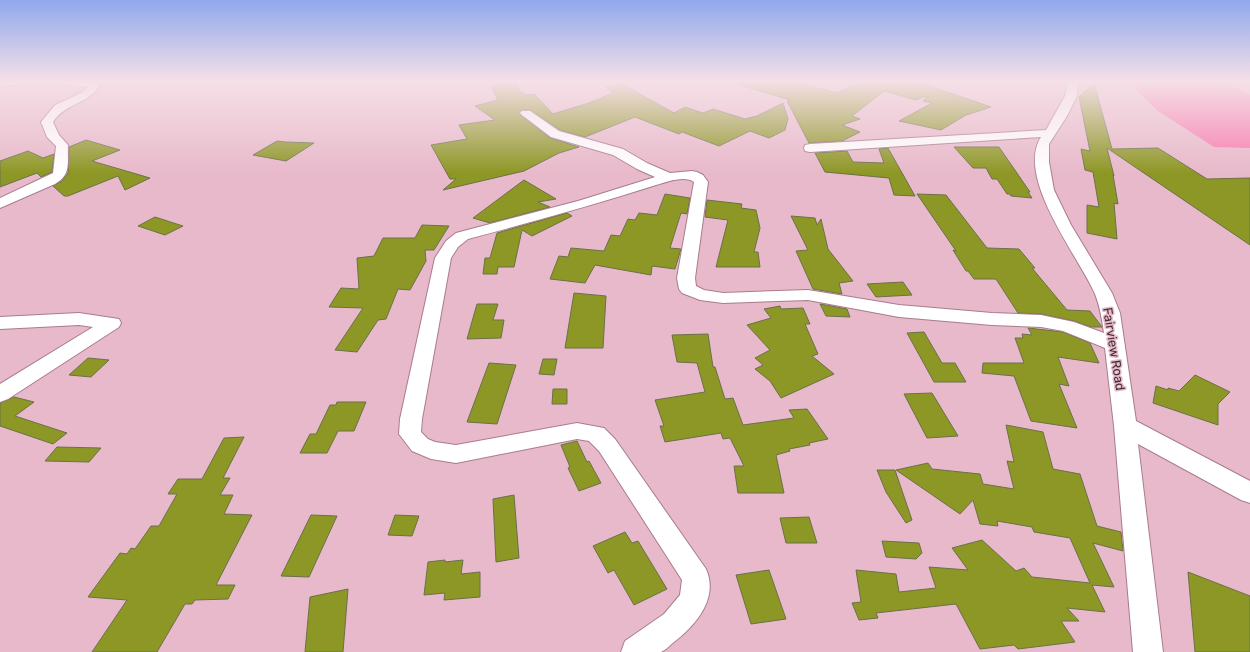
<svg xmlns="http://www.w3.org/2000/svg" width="1250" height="652" font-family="Rubik,sans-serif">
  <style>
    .green { fill: #f779af }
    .building { fill: #8d9725; stroke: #6b7048 }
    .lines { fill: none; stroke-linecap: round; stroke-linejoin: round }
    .minor-casing { stroke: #a87c8d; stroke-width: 2 }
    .minor { fill: #fff; fill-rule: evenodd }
    .labels { text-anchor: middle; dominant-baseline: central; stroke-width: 3; stroke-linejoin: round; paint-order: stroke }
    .street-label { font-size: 13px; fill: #402e35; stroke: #e8b9ca }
  </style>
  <rect width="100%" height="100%" fill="#e8b9ca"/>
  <!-- green -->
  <path class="green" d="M 1128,82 L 1224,82 L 1250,94 L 1250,148 L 1214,147 L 1158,111 Z"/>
  <!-- building -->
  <g class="building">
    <path d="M 741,82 L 796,82 L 837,93 L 858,82 L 918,82 L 991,107 L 966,115 L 941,130 L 899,121 L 932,103 L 923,101 L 928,95 L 916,100 L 884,91 L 852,116 L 860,119 L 842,125 L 860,132 L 842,141 L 809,143 L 787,101 L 790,100 L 740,85 Z"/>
    <path d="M 516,83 L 521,93 L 524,93 L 525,95 L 534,94 L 553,114 L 589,103 L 613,93 L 606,87 L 622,84 L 674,113 L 685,107 L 703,113 L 713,109 L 745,119 L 757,116 L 783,103 L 788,119 L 785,130 L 769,138 L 750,131 L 719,146 L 682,132 L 679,134 L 635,117 L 585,137 L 560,130 L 531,110 L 522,110 L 519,114 L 550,138 L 579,147 L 559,153 L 524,171 L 443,190 L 456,179 L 450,179 L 431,145 L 467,139 L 459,125 L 495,120 L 475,106 L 498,100 L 491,86 Z"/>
    <path d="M 1094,83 L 1112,149 L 1158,148 L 1207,179 L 1250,178 L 1250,245 L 1107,148 L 1114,176 L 1113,175 L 1118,204 L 1114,203 L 1117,239 L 1087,233 L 1087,205 L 1099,207 L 1093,172 L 1085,170 L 1081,149 L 1090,151 L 1079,97 Z"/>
    <path d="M 86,140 L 120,150 L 92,161 L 150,178 L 125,190 L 118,176 L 68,196 L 64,196 L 53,186 L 62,181 L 68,173 L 69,147 Z"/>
    <path d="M 277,141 L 285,142 L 314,143 L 286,161 L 253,155 Z"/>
    <path d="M 954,147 L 999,147 L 1030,192 L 1028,192 L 1032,198 L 1011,196 L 1010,194 L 1007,194 L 997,179 L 992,179 L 986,168 L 973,168 Z"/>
    <path d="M 888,148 L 915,196 L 894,195 L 889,178 L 825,172 L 815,153 L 847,151 L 853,162 L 884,163 L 879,149 Z"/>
    <path d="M 28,151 L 43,158 L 54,154 L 52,172 L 41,177 L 37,173 L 0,187 L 0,161 Z"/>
    <path d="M 524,180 L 556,199 L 538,202 L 550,207 L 490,223 L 473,218 Z"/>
    <path d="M 665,194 L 690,198 L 687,214 L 681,213 L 670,248 L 681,249 L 675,269 L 652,266 L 651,275 L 595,265 L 585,283 L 550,279 L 559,256 L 568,257 L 571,248 L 604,251 L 611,235 L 620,236 L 628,219 L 635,220 L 639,213 L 657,215 Z"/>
    <path d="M 917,194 L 946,195 L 987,248 L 1019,249 L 1035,268 L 1032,268 L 1067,310 L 1090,311 L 1102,327 L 1091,327 L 1074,321 L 1041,314 L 1018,313 L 996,279 L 974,279 L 968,271 L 966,271 L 953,250 L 956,251 Z"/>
    <path d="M 707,200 L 742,204 L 741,208 L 756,210 L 760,228 L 754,252 L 758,252 L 760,267 L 716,267 L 728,220 L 705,217 Z"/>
    <path d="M 567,213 L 572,216 L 532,236 L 522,230 L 514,267 L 498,267 L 497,274 L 483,274 L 485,258 L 490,258 L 497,233 Z"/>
    <path d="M 791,216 L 815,218 L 817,225 L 821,219 L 828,249 L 853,281 L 839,283 L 842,294 L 813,289 L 796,251 L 808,250 Z"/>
    <path d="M 155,217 L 183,226 L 165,235 L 138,226 Z"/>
    <path d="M 422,225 L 449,226 L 434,250 L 425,250 L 426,261 L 410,290 L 398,289 L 386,319 L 378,320 L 357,352 L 335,350 L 363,308 L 329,307 L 341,288 L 359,289 L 357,258 L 374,256 L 383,238 L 415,238 Z"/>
    <path d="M 903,282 L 912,295 L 876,297 L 867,284 Z"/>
    <path d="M 574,293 L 606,296 L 603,348 L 565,348 Z"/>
    <path d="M 477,304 L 498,304 L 493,320 L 504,320 L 501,338 L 467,339 Z"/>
    <path d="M 820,304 L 847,309 L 850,317 L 826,316 Z"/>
    <path d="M 780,306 L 781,309 L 803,308 L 810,324 L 805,324 L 818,354 L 812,356 L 834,374 L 781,398 L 770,381 L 755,369 L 763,365 L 755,358 L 770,350 L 747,325 L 771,318 L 764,309 Z"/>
    <path d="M 1028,328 L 1063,332 L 1090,343 L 1099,363 L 1058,357 L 1069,386 L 1059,384 L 1077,428 L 1031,421 L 1014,376 L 982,373 L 983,363 L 1024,363 L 1015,338 L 1023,338 L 1022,334 L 1032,335 Z"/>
    <path d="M 924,332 L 942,363 L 955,363 L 966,382 L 934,382 L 907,333 Z"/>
    <path d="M 708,334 L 713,367 L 715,367 L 725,399 L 733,398 L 743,425 L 794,418 L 789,410 L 807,409 L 828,439 L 809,443 L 810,445 L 789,449 L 790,451 L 776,455 L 784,493 L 738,493 L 734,466 L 744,466 L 730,438 L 723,439 L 721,433 L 665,442 L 660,426 L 664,426 L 655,400 L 705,392 L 697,363 L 677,362 L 672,335 Z"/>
    <path d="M 88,358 L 109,360 L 91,377 L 69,375 Z"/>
    <path d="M 543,359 L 557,359 L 554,375 L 539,374 Z"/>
    <path d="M 489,363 L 516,365 L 497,424 L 467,422 Z"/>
    <path d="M 1195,375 L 1230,392 L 1218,404 L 1218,425 L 1153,403 L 1156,386 L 1168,390 L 1168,388 L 1179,391 Z"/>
    <path d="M 553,389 L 567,389 L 567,404 L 552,404 Z"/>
    <path d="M 932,393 L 958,436 L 927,438 L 904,394 Z"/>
    <path d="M 14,397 L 34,402 L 15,416 L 67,433 L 53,444 L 0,426 L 0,403 Z"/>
    <path d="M 337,402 L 366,402 L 354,431 L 338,431 L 327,453 L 300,453 L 310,434 L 316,434 L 330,405 L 336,405 Z"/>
    <path d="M 1006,425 L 1043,432 L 1053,469 L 1080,474 L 1097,526 L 1121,532 L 1123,551 L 1093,543 L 1114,587 L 1092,585 L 1105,612 L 1067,608 L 1079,621 L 1061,621 L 1075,642 L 1018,649 L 1014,645 L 980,649 L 956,604 L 876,613 L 878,618 L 859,620 L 852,603 L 861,602 L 856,570 L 896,574 L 899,592 L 936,588 L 929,567 L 968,570 L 952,548 L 982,540 L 1016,571 L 1024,568 L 1032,577 L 1090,583 L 1070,538 L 1034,532 L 1032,527 L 997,521 L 998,526 L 980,524 L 973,500 L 960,514 L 896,470 L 928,463 L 932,469 L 980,474 L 983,484 L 1014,489 L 1007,461 L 1014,462 Z"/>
    <path d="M 244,437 L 223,478 L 230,478 L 220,495 L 233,495 L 224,514 L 252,515 L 216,585 L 235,585 L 228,599 L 195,600 L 192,604 L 185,604 L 157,652 L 92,652 L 127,600 L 88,597 L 120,553 L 127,554 L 131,548 L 135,549 L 151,526 L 159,526 L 177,494 L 168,494 L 178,479 L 202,479 L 224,438 Z"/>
    <path d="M 577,441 L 587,462 L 589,461 L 601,483 L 579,491 L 568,468 L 570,467 L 561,445 Z"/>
    <path d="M 57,447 L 101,448 L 89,462 L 45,461 Z"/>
    <path d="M 877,470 L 895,470 L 912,520 L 906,523 L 886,492 Z"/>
    <path d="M 514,495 L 519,558 L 496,562 L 493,499 Z"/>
    <path d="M 311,515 L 337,516 L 309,577 L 281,576 Z"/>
    <path d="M 395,515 L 419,516 L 412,536 L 388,535 Z"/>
    <path d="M 809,517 L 817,543 L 786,543 L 780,518 Z"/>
    <path d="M 625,532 L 632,543 L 638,541 L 667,589 L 634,605 L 614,570 L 608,573 L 593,546 Z"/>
    <path d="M 882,541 L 919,543 L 922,553 L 916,559 L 886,557 Z"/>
    <path d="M 445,560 L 445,562 L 463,560 L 461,574 L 480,572 L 480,597 L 444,600 L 445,593 L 424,595 L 428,562 Z"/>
    <path d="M 769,570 L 786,619 L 751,624 L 736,575 Z"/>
    <path d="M 1188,572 L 1250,596 L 1250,652 L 1195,652 Z"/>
    <path d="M 348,589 L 343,652 L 305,652 L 310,597 Z"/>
  </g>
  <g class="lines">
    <!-- minor casing -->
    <g class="minor-casing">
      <g id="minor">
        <path d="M 0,82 L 20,82 L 15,85 L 0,86 Z"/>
        <path d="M 62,82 L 98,82 L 100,84 C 91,104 66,102 53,122 L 59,135 L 68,145 C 67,163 72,174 55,184 L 0,208 L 0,198 L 53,173 L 56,146 L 47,137 L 41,122 L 55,105 L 83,92 L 88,87 L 67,85 Z"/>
        <path d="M 1068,82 L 1078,82 L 1077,96 L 1067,116 L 1049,144 L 1049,162 L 1054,190 L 1071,225 L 1112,293 L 1120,313 L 1136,421 L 1250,481 L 1250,503 L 1241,500 L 1138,444 L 1163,652 L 1133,652 L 1114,426 L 1105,348 L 1063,331 L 1041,327 L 992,325 L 899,317 L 808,300 L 723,303 L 700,300 L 682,293 L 679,289 L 677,278 L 694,182 C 685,175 666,182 656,185 C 594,205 531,222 468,239 L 458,247 L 451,258 L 422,419 L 421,432 L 428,439 L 435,442 L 456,445 L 577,423 L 604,428 L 615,439 L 706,569 C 719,598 696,625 674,642 C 670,645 666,650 661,652 C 655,652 629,652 621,652 L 625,641 L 664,614 L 680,595 L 682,580 L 599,451 L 589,441 L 577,439 L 456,463 L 431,459 L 412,451 L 399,434 L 400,419 L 435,258 L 446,241 L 456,233 L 578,201 L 655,177 L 637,169 L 613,155 L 551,137 L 522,115 L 520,113 L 522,111 L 530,111 L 559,131 L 623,149 L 647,163 L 670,173 L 692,171 L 697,172 L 703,175 L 708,182 L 695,278 L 696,286 L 704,290 L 723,293 L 808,290 L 899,305 L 992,313 L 1041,315 L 1074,322 L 1104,333 C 1102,319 1100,307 1095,294 C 1079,257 1015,178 1041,137 L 810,152 L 805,151 L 804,148 L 805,145 L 810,144 L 1046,130 L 1065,96 Z"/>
        <path d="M 79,313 L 119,319 L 121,323 L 119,327 L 8,399 L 0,402 L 0,384 L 93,327 L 79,325 L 0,329 L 0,317 Z"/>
      </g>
    </g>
    <!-- minor -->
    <use href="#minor" class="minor"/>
  </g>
  <!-- sky -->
  <linearGradient id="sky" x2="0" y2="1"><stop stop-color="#90a8ec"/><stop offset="0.47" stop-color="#f5e0e7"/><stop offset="1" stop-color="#f5e0e7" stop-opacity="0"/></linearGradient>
  <rect width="1250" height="173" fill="url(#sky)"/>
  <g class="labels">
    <!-- street labels -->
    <g class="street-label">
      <text transform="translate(1114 349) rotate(81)">Fairview Road</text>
    </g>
  </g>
</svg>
